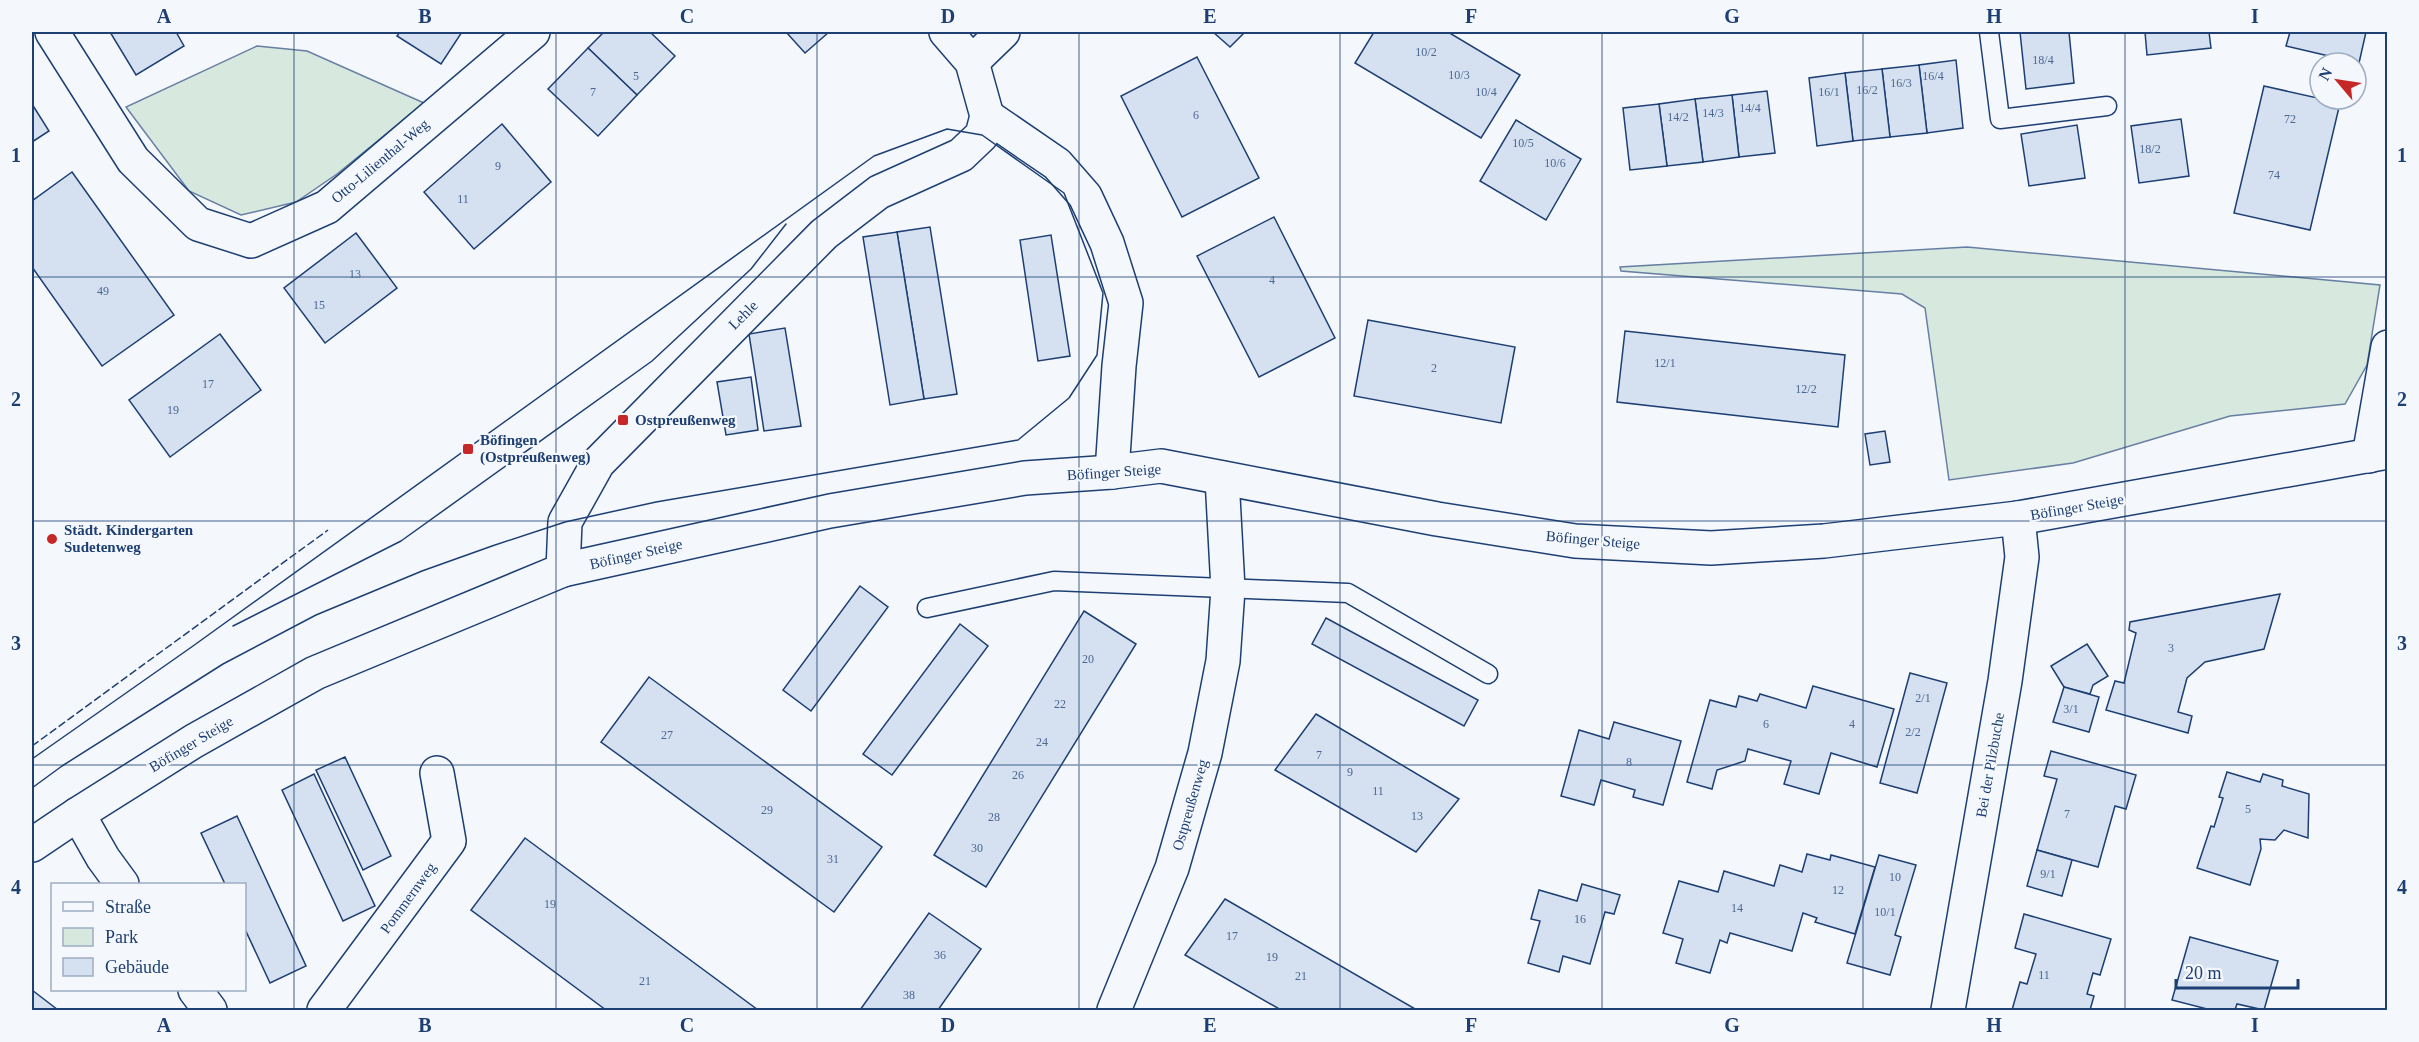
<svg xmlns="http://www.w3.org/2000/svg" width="2419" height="1042" font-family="Georgia,serif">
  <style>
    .green { fill: #d7e8df; stroke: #687fa3; stroke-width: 1.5 }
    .building { fill: #d5e0f0; stroke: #1d3f73; stroke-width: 1.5 }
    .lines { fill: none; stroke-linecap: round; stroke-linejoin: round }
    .lane-casing { stroke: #1d3f73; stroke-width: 21 }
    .street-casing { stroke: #1d3f73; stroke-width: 36 }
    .lane { stroke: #f4f7fb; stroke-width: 18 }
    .street { stroke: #f4f7fb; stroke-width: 33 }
    .tram { stroke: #1d3f73; stroke-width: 1.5 }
    .fence { stroke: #1d3f73; stroke-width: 1.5; stroke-dasharray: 8 3; stroke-linecap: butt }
    .grid { fill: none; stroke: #1d3f73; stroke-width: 1.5; stroke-opacity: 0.55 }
    .poi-dot { fill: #c62828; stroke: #f4f7fb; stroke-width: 2 }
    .labels { text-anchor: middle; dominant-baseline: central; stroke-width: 4.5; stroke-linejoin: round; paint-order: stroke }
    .number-label { font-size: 12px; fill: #4b6792 }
    .street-label { font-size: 15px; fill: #1d3f73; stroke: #f4f7fb }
    .poi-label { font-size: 15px; font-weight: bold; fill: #1d3f73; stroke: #f4f7fb; text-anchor: start }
    .neatline { fill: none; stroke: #1d3f73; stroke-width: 2 }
    .grid-label { font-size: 20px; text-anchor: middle; font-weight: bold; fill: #1d3f73 }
  </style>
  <rect width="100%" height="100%" fill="#f4f7fb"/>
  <!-- green -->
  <g class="green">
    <path d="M 257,46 L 307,51 L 424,103 L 337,174 L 296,202 L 241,215 L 189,191 L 126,107 Z"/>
    <path d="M 1967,247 L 2380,285 L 2367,365 L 2345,404 L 2230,416 L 2073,463 L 1949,480 L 1925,308 L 1902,294 L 1621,271 L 1620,267 Z"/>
  </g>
  <!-- building -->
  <g class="building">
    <path d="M 110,32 L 176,32 L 184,46 L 136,75 Z"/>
    <path d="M 400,32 L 462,32 L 441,64 L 397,36 Z"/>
    <path d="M 604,32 L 650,32 L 675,56 L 637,95 L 588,48 Z"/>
    <path d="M 786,32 L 829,32 L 805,53 Z"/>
    <path d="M 1213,32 L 1245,32 L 1230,47 Z"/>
    <path d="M 1374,32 L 1448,32 L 1520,75 L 1481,138 L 1355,63 Z"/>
    <path d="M 2020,32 L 2069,32 L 2074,83 L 2026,89 Z"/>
    <path d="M 2145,32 L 2209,32 L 2211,48 L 2147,55 Z"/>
    <path d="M 2290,32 L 2366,32 L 2359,63 L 2286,46 Z"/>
    <path d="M 588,48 L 637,95 L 598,136 L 548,89 Z"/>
    <path d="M 1197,57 L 1259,178 L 1182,217 L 1121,96 Z"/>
    <path d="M 1956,60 L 1963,128 L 1927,133 L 1919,65 Z"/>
    <path d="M 1919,65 L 1927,133 L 1890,137 L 1882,69 Z"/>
    <path d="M 1882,69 L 1890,137 L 1853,141 L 1845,73 Z"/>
    <path d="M 1845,73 L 1853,141 L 1817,146 L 1809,78 Z"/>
    <path d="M 2264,86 L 2340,103 L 2310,230 L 2234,213 Z"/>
    <path d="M 1767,91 L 1775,153 L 1739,157 L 1732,95 Z"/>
    <path d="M 1732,95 L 1739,157 L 1703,162 L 1695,99 Z"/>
    <path d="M 1695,99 L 1703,162 L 1667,166 L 1659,104 Z"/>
    <path d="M 32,104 L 49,131 L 32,142 Z"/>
    <path d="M 1659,104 L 1667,166 L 1630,170 L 1623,108 Z"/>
    <path d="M 2181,119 L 2189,176 L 2139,183 L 2131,126 Z"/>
    <path d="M 1516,120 L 1581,159 L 1546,220 L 1480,181 Z"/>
    <path d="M 502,124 L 551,182 L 474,249 L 424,192 Z"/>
    <path d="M 2077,125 L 2085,178 L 2029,186 L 2021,134 Z"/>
    <path d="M 72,172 L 174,315 L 102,366 L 32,267 L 32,201 Z"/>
    <path d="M 1274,217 L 1335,338 L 1259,377 L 1197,256 Z"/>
    <path d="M 930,227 L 957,394 L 924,399 L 897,232 Z"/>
    <path d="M 897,232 L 924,399 L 890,405 L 863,237 Z"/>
    <path d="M 356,233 L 397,288 L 325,343 L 284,288 Z"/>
    <path d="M 1051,235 L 1070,356 L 1038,361 L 1020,240 Z"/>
    <path d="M 1368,320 L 1515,347 L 1501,423 L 1354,396 Z"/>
    <path d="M 785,328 L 801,426 L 764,431 L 749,334 Z"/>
    <path d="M 1625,331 L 1845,355 L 1838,427 L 1617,402 Z"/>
    <path d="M 220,334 L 261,390 L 170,457 L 129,400 Z"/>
    <path d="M 751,377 L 758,430 L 726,435 L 717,382 Z"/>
    <path d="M 1885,431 L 1890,462 L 1870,465 L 1865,434 Z"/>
    <path d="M 860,586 L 888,607 L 811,711 L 783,690 Z"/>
    <path d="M 2280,594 L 2264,649 L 2205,662 L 2187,678 L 2178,712 L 2192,716 L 2188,733 L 2106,710 L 2115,681 L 2124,683 L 2136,633 L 2129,630 L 2130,622 Z"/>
    <path d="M 1084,611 L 1136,644 L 986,887 L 934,855 Z"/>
    <path d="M 1326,618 L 1478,700 L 1464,726 L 1312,644 Z"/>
    <path d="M 960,624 L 988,646 L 892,775 L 863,754 Z"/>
    <path d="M 2087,644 L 2108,676 L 2093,685 L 2090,694 L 2064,687 L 2051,666 Z"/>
    <path d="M 1910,673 L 1947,683 L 1917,793 L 1880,783 Z"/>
    <path d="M 649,677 L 882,847 L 834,912 L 601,742 Z"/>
    <path d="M 1813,686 L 1894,709 L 1877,767 L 1831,753 L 1819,794 L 1784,784 L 1791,761 L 1748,749 L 1745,761 L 1717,770 L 1712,789 L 1687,782 L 1710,700 L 1736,707 L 1739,696 L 1757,701 L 1760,694 L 1806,708 Z"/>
    <path d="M 2064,687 L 2099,697 L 2089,732 L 2053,722 Z"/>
    <path d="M 1316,714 L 1459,799 L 1416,852 L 1275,770 Z"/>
    <path d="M 1614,722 L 1681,741 L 1663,805 L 1633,797 L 1635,790 L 1601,780 L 1594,805 L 1561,796 L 1579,730 L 1609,739 Z"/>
    <path d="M 2051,751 L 2136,775 L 2126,809 L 2115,806 L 2098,867 L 2037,850 L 2057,779 L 2044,776 Z"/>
    <path d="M 345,757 L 391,856 L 363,870 L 316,770 Z"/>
    <path d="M 2227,772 L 2260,782 L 2263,774 L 2283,780 L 2282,786 L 2309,794 L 2308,838 L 2284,830 L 2275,840 L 2260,839 L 2261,849 L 2250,885 L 2197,868 L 2211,826 L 2214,827 L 2223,798 L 2219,797 Z"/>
    <path d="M 314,774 L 375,906 L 343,921 L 282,790 Z"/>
    <path d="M 237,816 L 306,966 L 270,983 L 244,927 L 244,884 L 225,884 L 201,833 Z"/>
    <path d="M 525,838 L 758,1010 L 606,1010 L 471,910 Z"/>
    <path d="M 2037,850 L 2072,860 L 2062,896 L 2027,886 Z"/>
    <path d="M 1807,854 L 1830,860 L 1831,855 L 1875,867 L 1855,934 L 1815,922 L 1817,918 L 1803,913 L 1792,951 L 1730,933 L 1727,943 L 1720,940 L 1710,973 L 1676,963 L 1683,939 L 1663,933 L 1679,881 L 1718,892 L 1724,871 L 1774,886 L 1780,865 L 1802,872 Z"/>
    <path d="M 1879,855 L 1916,865 L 1895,935 L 1901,937 L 1890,975 L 1847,963 Z"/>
    <path d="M 1582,884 L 1620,895 L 1614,914 L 1605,912 L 1590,964 L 1563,956 L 1559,972 L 1528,963 L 1540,921 L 1531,919 L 1539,890 L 1577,901 Z"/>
    <path d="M 1225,899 L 1417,1010 L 1281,1010 L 1185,955 Z"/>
    <path d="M 929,913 L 981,949 L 938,1010 L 860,1010 Z"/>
    <path d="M 2024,914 L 2111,939 L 2100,975 L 2093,973 L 2087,994 L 2094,996 L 2090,1010 L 2012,1010 L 2020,982 L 2027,984 L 2036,954 L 2015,948 Z"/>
    <path d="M 2190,937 L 2278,961 L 2264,1010 L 2237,1004 L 2235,1010 L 2211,1010 L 2172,1000 Z"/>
    <path d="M 32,990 L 58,1010 L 32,1010 Z"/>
  </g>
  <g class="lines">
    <!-- lane casing -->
    <g class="lane-casing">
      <g id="lane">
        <path d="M 1989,32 L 2000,119 L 2107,106"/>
        <path d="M 927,608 L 1054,581 L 1348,593 L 1488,674"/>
      </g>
    </g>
    <!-- street casing -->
    <g class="street-casing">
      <g id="street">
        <path d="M 52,32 L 133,160 L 198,224 L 251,241 L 327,207 L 533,32"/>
        <path d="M 972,62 L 1003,32"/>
        <path d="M 987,116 L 1057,164 L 1085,196 L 1107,243 L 1126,303 L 1119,366 L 1112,472"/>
        <path d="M 2369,456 L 2388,347"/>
        <path d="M 563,570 L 565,522 L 598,463 L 824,234 L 879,192 L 961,155 L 982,135 L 987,116 L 972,62 L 946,32"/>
        <path d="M 78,814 L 103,858 L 122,884"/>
        <path d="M 32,845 L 78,814 L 194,741 L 315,673 L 563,570 L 830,511 L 1025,478 L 1112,472 L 1161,466 L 1437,519 L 1575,541 L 1711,548 L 1824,541 L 2018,518 L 2388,452"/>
        <path d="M 195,990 L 210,1010"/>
        <path d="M 324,1010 L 449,841 L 437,773"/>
        <path d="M 1114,1010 L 1172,868 L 1205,753 L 1223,661 L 1228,589 L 1222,478"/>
        <path d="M 1948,1010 L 2005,681 L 2022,557 L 2018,518"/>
      </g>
    </g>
    <!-- lane -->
    <use href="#lane" class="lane"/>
    <!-- street -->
    <use href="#street" class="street"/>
    <!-- tram -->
    <g class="tram">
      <path d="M 233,626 L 401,541 L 652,361 L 751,269 L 786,224"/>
      <path d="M 32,759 L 193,646 L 874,156 L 947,129 L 982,135 L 1064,193 L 1103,293 L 1097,355 L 1069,398 L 1018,440 L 656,502 L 565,522 L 492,546 L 422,571 L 316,615 L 223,664 L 62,766 L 32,788"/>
    </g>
    <!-- fence -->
    <path class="fence" d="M 32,746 L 328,530"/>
  </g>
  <!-- grid -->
  <path class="grid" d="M 294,32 L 294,1010M 556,32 L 556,1010M 817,32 L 817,1010M 1079,32 L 1079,1010M 1340,32 L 1340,1010M 1602,32 L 1602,1010M 1863,32 L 1863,1010M 2125,32 L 2125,1010M 32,277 L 2388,277M 32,521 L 2388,521M 32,765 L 2388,765"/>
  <!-- markers -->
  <g class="poi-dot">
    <rect x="617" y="414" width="12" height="12" rx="3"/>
    <rect x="462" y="443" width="12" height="12" rx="3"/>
    <circle cx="52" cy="539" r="6"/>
  </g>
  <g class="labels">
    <!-- number labels -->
    <g class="number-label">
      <text x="1426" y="52">10/2</text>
      <text x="2043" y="60">18/4</text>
      <text x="1459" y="75">10/3</text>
      <text x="636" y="76">5</text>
      <text x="1933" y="76">16/4</text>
      <text x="1901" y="83">16/3</text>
      <text x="1867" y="90">16/2</text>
      <text x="593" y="92">7</text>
      <text x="1486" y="92">10/4</text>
      <text x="1829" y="92">16/1</text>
      <text x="1750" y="108">14/4</text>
      <text x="1713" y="113">14/3</text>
      <text x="1196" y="115">6</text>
      <text x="1678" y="117">14/2</text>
      <text x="2290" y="119">72</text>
      <text x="1523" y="143">10/5</text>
      <text x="2150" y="149">18/2</text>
      <text x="1555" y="163">10/6</text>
      <text x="498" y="166">9</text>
      <text x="2274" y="175">74</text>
      <text x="463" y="199">11</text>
      <text x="355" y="274">13</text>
      <text x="1272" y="280">4</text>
      <text x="103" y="291">49</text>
      <text x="319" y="305">15</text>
      <text x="1665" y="363">12/1</text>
      <text x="1434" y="368">2</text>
      <text x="208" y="384">17</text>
      <text x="1806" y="389">12/2</text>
      <text x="173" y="410">19</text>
      <text x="2171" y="648">3</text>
      <text x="1088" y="659">20</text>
      <text x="1923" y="698">2/1</text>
      <text x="1060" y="704">22</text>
      <text x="2071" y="709">3/1</text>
      <text x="1766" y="724">6</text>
      <text x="1852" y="724">4</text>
      <text x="1913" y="732">2/2</text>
      <text x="667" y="735">27</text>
      <text x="1042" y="742">24</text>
      <text x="1319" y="755">7</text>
      <text x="1629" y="762">8</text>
      <text x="1350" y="772">9</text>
      <text x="1018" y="775">26</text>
      <text x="1378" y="791">11</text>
      <text x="2248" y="809">5</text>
      <text x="767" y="810">29</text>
      <text x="2067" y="814">7</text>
      <text x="1417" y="816">13</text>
      <text x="994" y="817">28</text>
      <text x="977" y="848">30</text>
      <text x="833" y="859">31</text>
      <text x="2048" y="874">9/1</text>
      <text x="1895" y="877">10</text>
      <text x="1838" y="890">12</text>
      <text x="550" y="904">19</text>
      <text x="1737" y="908">14</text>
      <text x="1885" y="912">10/1</text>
      <text x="1580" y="919">16</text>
      <text x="1232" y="936">17</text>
      <text x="940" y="955">36</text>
      <text x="1272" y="957">19</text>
      <text x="2044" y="975">11</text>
      <text x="1301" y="976">21</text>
      <text x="645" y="981">21</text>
      <text x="909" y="995">38</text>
    </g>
    <!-- street labels -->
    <g class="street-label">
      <text transform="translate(380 161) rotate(-40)">Otto-Lilienthal-Weg</text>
      <text transform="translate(743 315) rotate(-45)">Lehle</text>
      <text transform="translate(1114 472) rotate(-4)">Böfinger Steige</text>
      <text transform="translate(2077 507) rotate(-10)">Böfinger Steige</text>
      <text transform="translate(1593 540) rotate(5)">Böfinger Steige</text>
      <text transform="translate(636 554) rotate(-13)">Böfinger Steige</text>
      <text transform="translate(191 744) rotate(-31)">Böfinger Steige</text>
      <text transform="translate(1990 765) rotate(-80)">Bei der Pilzbuche</text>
      <text transform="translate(1190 805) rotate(-74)">Ostpreußenweg</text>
      <text transform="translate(408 898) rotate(-54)">Pommernweg</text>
    </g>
    <!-- poi labels -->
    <g class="poi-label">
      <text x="635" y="420">Ostpreußenweg</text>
      <text x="480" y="440">Böfingen<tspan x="480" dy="17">(Ostpreußenweg)</tspan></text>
      <text x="64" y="530">Städt. Kindergarten<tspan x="64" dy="17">Sudetenweg</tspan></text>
    </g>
  </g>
  <!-- border -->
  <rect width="2419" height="1042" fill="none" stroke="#f4f7fb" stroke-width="66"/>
  <!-- legend -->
  <rect x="51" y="883" width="195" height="108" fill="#f4f7fb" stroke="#9eadc5" stroke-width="1.5"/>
  <rect x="63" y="902" width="30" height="9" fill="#f4f7fb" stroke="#9eadc5" stroke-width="1.5"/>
  <text x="105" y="913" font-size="18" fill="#1d3f73">Straße</text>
  <rect x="63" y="928" width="30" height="18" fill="#d7e8df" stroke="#9eadc5" stroke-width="1.5"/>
  <text x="105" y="943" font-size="18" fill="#1d3f73">Park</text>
  <rect x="63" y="958" width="30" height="18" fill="#d5e0f0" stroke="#9eadc5" stroke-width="1.5"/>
  <text x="105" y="973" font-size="18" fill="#1d3f73">Gebäude</text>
  <!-- north arrow -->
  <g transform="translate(2338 81) rotate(299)"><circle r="28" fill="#f4f7fb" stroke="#9eadc5" stroke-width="1.5"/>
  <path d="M0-4.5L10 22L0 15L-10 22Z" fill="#c62828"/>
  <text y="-9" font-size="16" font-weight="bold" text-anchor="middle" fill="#1d3f73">N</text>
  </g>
  <!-- scale -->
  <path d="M2176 979v9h122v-9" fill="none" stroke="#1d3f73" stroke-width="3"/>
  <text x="2185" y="979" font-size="18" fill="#1d3f73" stroke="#f4f7fb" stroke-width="4.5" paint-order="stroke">20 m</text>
  <rect x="33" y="33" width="2353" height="976" class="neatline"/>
  <g class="grid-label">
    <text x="164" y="23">A</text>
    <text x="425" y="23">B</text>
    <text x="687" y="23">C</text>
    <text x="948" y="23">D</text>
    <text x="1210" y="23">E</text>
    <text x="1471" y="23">F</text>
    <text x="1732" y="23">G</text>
    <text x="1994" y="23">H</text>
    <text x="2255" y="23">I</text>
    <text x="16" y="162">1</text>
    <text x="2402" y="162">1</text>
    <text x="16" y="406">2</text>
    <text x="2402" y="406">2</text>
    <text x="16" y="650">3</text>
    <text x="2402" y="650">3</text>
    <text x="16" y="894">4</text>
    <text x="2402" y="894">4</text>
    <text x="164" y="1032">A</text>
    <text x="425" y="1032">B</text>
    <text x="687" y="1032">C</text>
    <text x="948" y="1032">D</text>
    <text x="1210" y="1032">E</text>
    <text x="1471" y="1032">F</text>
    <text x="1732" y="1032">G</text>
    <text x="1994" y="1032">H</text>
    <text x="2255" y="1032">I</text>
  </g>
</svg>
